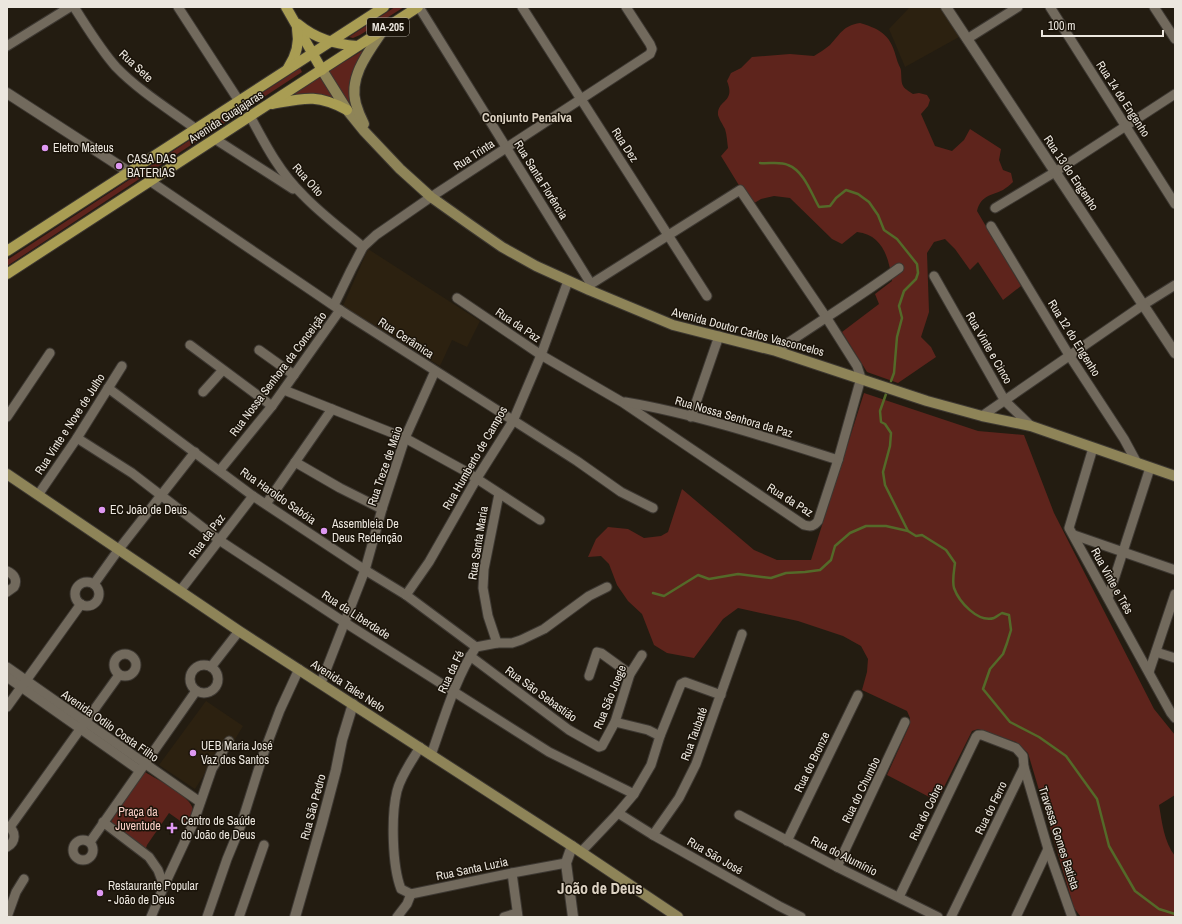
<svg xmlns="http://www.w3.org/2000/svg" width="1182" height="924" font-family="'Archivo Narrow',sans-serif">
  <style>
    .built { fill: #2c2110 }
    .green { fill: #5e241c }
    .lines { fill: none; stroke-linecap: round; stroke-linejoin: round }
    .stream { stroke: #546a29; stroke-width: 2.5 }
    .minor-casing { stroke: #3d3832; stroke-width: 11 }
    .tertiary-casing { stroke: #3d3832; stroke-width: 12 }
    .secondary-casing { stroke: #3d3832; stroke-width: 12 }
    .primary-casing { stroke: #3d3832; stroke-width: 12 }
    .minor { stroke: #726a5d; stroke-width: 9 }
    .tertiary { stroke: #726a5d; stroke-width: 10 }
    .secondary { stroke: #8e8458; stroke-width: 10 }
    .primary { stroke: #a99d53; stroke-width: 10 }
    .poi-dot { fill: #de98f2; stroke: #1a1309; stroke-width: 1.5 }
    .labels { text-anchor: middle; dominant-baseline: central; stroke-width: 3; stroke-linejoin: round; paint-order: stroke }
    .shield { fill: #1a1309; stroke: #ada79f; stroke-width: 1 }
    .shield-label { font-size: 11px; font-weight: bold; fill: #ece7df }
    .street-label { font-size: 12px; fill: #ece7df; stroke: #1a1309 }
    .poi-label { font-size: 12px; fill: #ece7df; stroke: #1a1309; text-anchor: start }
    .park-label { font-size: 12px; fill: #f9cec6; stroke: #1a1309 }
    .neighbourhood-label { font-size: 13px; font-weight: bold; fill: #dcd2c3; stroke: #1a1309 }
    .district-label { font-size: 16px; font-weight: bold; fill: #dcd2c3; stroke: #1a1309 }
  </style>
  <rect width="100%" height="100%" fill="#231c11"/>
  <!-- built -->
  <g class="built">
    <path d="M 910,7 L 941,7 L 959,37 L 905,67 L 889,29 Z"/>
    <path d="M 368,249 L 480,321 L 467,347 L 452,340 L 440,366 L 343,306 Z"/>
    <path d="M 206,701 L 243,726 L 234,741 L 228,737 L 195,789 L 159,765 Z"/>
  </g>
  <!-- green -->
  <g class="green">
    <path d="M 395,7 L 404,7 L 360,35 L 353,38 L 349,37 Z"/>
    <path d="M 860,23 C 883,30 891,36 897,60 C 898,64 901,68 901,71 C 902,85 900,86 913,94 L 919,93 L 927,95 L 930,100 L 928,106 L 921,114 L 935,146 L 952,151 L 964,140 L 970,129 L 1001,149 L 999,160 L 1003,170 L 1011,173 L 1013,182 C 1010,185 1006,188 1003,190 C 991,196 981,195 977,211 L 1021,286 L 1003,300 L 978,262 L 970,270 L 955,249 L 945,239 L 934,242 L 927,253 L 929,312 L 921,337 L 931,347 L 936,357 L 898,383 L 867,372 L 842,332 L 879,304 L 875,294 L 892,281 C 889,258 883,235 857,232 L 842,244 L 832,239 L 790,198 L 774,196 L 761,199 L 751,205 L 721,156 L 728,148 C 727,142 727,135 725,129 C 723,125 719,119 718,115 C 717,99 736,103 727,81 L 731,73 L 741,68 L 752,57 L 790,54 L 814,56 C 819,53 825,49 830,45 C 841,33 843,26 860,23 Z"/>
    <path d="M 362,51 L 362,54 C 351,73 347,81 350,103 L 346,100 L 327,72 Z"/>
    <path d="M 300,68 L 302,72 L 7,266 L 7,260 Z"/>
    <path d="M 320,77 L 337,100 L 317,94 L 293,94 Z"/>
    <path d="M 864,393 L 978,431 L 1024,435 L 1054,513 L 1154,709 L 1175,735 L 1175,795 L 1159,805 C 1162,822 1164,842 1175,856 L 1175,917 L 1081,917 L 1074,908 L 1028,753 L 1016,742 L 978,729 L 972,731 L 937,801 L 887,775 L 910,724 L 910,718 L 907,711 L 862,690 L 867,672 L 868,659 L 861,646 L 843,636 L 798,621 L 738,608 L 723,619 L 694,658 L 667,653 L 654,645 L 642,614 L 628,601 L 617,585 L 609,564 L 601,556 L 588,557 L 596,539 L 608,527 L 628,529 L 644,538 L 661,536 L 668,532 L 682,489 L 754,550 L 777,560 L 811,560 Z"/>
    <path d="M 145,772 C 156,779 192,796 193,810 C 193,815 188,821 186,825 L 169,813 L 147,845 L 145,851 L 110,825 L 115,814 Z"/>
  </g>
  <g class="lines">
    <!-- stream -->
    <g class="stream">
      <path d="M 760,163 C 769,164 780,161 788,165 C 804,171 811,193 819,207 L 830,206 L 836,198 L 846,190 L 858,194 L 869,202 L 878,215 L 884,230 L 897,239 L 917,264 L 918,273 L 916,279 L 904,291 L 899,306 L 902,318 L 897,337 L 894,373 L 891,381"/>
      <path d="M 886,394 L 880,411 L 881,422 L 885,424 L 891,433 L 890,446 L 883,472 L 885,485 L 908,531 L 916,536 L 922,535 L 946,550 L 955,563 C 954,571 952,581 954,588 C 959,602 978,623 994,618 C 996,617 1000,614 1002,613 L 1009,615 L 1011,630 L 1007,643 L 1003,654 L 990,669 L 983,689 L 1010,722 L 1039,737 L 1066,756 L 1097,799 L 1109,846 L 1135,891 L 1159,909 L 1175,914"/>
      <path d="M 653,593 L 664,596 L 698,575 L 709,579 L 738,574 L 771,578 L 786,573 L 805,572 L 820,570 L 831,560 L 835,546 L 850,533 L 866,526 L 886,526 L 908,531"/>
    </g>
    <!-- minor casing -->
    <g class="minor-casing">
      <g id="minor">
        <path d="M 74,7 C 87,27 100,49 116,67 C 138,90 170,110 196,129"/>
        <path d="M 178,7 L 239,101"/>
        <path d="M 419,7 L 591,284"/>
        <path d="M 522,7 L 707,296"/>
        <path d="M 1050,7 L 1175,204"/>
        <path d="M 1154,7 L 1175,39"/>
        <path d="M 967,39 L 1018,7"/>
        <path d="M 7,46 L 70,7"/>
        <path d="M 250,116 C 265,144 280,173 303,195 C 321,214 343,230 363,247"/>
        <path d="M 215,139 L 293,189"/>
        <path d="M 150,181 L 340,310 L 577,461 L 621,492 L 653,508"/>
        <path d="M 995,208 L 1055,172 L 1175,94"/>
        <path d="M 991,226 L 1069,355 L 1124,439 L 1137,463"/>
        <path d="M 934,276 L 1005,401 L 1031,426"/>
        <path d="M 457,298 L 541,355 L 622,402 L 804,525 C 811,527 814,526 818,521 L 838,460 L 861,378 L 857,366 L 826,317 L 740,190 L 591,284 L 589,290"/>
        <path d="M 334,305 L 351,270 L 363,247 L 376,235 L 431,197 L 650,54 L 652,49 L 650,44 L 626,7"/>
        <path d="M 190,345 L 272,406"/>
        <path d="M 259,350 L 294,375"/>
        <path d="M 776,351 C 817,323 859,297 899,268"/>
        <path d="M 108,388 L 253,496 L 365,570 L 406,595 L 476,647"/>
        <path d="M 284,390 L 405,438 L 465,471 L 540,520"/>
        <path d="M 203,392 L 222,371"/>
        <path d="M 625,402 C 696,414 769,438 838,460"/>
        <path d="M 982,416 L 1143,305 L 1175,285"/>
        <path d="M 7,417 L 50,353"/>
        <path d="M 691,417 L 719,336"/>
        <path d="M 77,438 L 132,473 L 219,540 L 344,622 L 549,752 L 634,794"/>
        <path d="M 1093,448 L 1069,528 L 1171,713 L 1175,718"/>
        <path d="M 295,462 L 340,488 L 382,509"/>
        <path d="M 220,470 L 272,406 L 340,310"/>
        <path d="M 38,495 L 77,438 L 122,366"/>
        <path d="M 266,504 L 332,409"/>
        <path d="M 1074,535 L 1175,570"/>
        <path d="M 7,571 C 14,574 18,580 14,587 L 7,592"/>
        <circle cx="87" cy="594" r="12"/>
        <path d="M 94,584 L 119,549 L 195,452"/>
        <path d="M 180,591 L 253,496"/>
        <path d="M 406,595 L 429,562 L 477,478 L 513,421 L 541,355 L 568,281"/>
        <path d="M 1108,598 L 1150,468"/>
        <path d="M 497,643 L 488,616 L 483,588 L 484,569 L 499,494"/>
        <path d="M 1156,652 L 1175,658"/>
        <circle cx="125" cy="665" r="11"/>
        <path d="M 470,656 L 569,730 L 599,747 L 602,746 L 615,722 L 630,674 L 642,655"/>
        <circle cx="204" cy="679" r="14"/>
        <path d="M 7,667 L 200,802"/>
        <path d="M 211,667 L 239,631"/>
        <path d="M 1149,672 L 1175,594"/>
        <path d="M 589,676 L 597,652 L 601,653 L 630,674"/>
        <path d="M 7,677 L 139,770"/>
        <path d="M 321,683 L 365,570 L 382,509 L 405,438 L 435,371"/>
        <path d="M 7,707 L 81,604"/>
        <path d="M 615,722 L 648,730 L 660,736"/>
        <path d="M 431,755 C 444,719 455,679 476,647 L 497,643 L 512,643 L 521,640 L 544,629 L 589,596 L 607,587"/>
        <path d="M 618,813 L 653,835 L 779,906 L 801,917"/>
        <path d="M 739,815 L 837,867 L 938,917"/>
        <path d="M 103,822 L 149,857 L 158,870 L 164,886"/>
        <path d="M 7,826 C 17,831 16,842 7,847"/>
        <path d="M 10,827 L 119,675"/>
        <path d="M 653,835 L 679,798 L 696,764 L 742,634"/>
        <circle cx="83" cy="850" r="10"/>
        <path d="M 787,841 L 858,695"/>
        <path d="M 90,842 L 196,691"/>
        <path d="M 581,852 L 618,813 L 634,794 L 651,765 L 660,736 L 681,684 L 685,682 L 721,695"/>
        <path d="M 837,867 L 905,722"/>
        <path d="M 512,873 L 518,917"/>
        <path d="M 411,894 L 401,889 C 392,866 391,815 397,791 C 401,775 412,761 420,747"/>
        <path d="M 411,894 L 512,873 L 566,863"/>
        <path d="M 899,897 L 976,737 L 978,735 L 982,735 L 1016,748 L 1023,756 L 1024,767 L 1048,849 L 1072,917"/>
        <path d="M 7,917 L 16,892 L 24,879"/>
        <path d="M 151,917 L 164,886 L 193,824 L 212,769 L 229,741"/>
        <path d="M 207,917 L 227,859 L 241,825 L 263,755 L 280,710 L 299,669"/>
        <path d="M 239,917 L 264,845"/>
        <path d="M 397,917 L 407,904 L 411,894"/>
        <path d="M 504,917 L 517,913"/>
        <path d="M 951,917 L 1024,767"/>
        <path d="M 1016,917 L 1048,849"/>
      </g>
    </g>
    <!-- tertiary casing -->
    <g class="tertiary-casing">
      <g id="tertiary">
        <path d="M 946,7 L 1175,353"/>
        <path d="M 7,93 L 129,172"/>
        <path d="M 572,846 L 566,863 L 573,917"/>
        <path d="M 295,917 L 322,823 L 336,770 L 342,740 L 353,704"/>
      </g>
    </g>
    <!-- secondary casing -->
    <g class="secondary-casing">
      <g id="secondary">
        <path d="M 322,70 L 347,110 L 364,131 L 400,169 L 431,197 L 469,224 L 502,247 L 536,266 L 589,290 L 673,325 L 776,351 L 927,401 L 982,416 L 1031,426 L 1175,476"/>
        <path d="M 364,124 C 361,118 358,111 356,104 C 348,77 369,51 384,29"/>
        <path d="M 7,474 L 239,631 L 572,846 L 678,917"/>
      </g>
    </g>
    <!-- primary casing -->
    <g class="primary-casing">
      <g id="primary">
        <path d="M 286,7 L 322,70"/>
        <path d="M 298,24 C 316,39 335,44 357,46"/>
        <path d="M 288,68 C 296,56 300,44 297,29"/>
        <path d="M 272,104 C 305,98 317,94 347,110"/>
        <path d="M 7,251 L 384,7"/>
        <path d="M 7,274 L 418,7"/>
      </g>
    </g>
    <!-- minor -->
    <use href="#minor" class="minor"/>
    <!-- tertiary -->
    <use href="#tertiary" class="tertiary"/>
    <!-- secondary -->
    <use href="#secondary" class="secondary"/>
    <!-- primary -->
    <use href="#primary" class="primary"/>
  </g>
  <!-- markers -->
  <g class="poi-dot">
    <circle cx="45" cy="148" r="4"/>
    <circle cx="119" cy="166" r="4"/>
    <circle cx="102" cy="510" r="4"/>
    <circle cx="324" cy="531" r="4"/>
    <circle cx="193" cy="753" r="4"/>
    <path d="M170 822h4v4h4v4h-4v4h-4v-4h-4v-4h4z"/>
    <circle cx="100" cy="893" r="4"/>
  </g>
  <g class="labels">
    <!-- shield labels -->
    <rect class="shield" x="367" y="18" width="42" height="18" rx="3"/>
    <g class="shield-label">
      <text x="388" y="27">MA-205</text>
    </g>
    <!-- street labels -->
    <g class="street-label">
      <text transform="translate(136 66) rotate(43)">Rua Sete</text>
      <text transform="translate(1123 99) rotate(57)">Rua 14 do Engenho</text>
      <text transform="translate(226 117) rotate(-33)">Avenida Guajajaras</text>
      <text transform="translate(625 145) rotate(57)">Rua Dez</text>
      <text transform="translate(474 155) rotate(-33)">Rua Trinta</text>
      <text transform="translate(1071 173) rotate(56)">Rua 13 do Engenho</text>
      <text transform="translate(308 180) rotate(48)">Rua Oito</text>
      <text transform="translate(541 180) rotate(58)">Rua Santa Florência</text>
      <text transform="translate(518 325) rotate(34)">Rua da Paz</text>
      <text transform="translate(748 332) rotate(15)">Avenida Doutor Carlos Vasconcelos</text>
      <text transform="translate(406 338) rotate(33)">Rua Cerâmica</text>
      <text transform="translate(1074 338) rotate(58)">Rua 12 do Engenho</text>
      <text transform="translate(989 348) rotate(60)">Rua Vinte e Cinco</text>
      <text transform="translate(278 374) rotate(-53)">Rua Nossa Senhora da Conceição</text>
      <text transform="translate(734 417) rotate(16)">Rua Nossa Senhora da Paz</text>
      <text transform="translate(70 424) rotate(-57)">Rua Vinte e Nove de Julho</text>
      <text transform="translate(475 458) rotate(-60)">Rua Humberto de Campos</text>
      <text transform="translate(385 466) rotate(-71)">Rua Treze de Maio</text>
      <text transform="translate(278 496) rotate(35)">Rua Haroldo Sabóia</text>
      <text transform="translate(790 500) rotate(32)">Rua da Paz</text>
      <text transform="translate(207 536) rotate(-53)">Rua da Paz</text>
      <text transform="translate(478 543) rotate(-81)">Rua Santa Maria</text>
      <text transform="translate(1112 581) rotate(61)">Rua Vinte e Três</text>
      <text transform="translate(356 615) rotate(33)">Rua da Liberdade</text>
      <text transform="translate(451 672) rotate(-65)">Rua da Fé</text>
      <text transform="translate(348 686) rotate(33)">Avenida Tales Neto</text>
      <text transform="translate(541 694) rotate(36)">Rua São Sebastião</text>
      <text transform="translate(610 697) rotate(-68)">Rua São Joege</text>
      <text transform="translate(110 726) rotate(35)">Avenida Odilo Costa Filho</text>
      <text transform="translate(694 734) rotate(-70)">Rua Taubaté</text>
      <text transform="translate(812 762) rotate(-64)">Rua do Bronze</text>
      <text transform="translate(861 790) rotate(-64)">Rua do Chumbo</text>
      <text transform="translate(313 807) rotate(-75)">Rua São Pedro</text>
      <text transform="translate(991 808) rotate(-64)">Rua do Ferro</text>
      <text transform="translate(926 812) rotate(-64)">Rua do Cobre</text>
      <text transform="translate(1059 838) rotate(72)">Travessa Gomes Batista</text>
      <text transform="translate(715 856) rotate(30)">Rua São José</text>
      <text transform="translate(844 856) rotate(27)">Rua do Alumínio</text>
      <text transform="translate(472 869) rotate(-12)">Rua Santa Luzia</text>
    </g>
    <!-- poi labels -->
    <g class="poi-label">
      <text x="53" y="148">Eletro Mateus</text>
      <text x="127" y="159">CASA DAS<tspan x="127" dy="14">BATERIAS</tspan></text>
      <text x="110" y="510">EC João de Deus</text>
      <text x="332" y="524">Assembleia De<tspan x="332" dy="14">Deus Redenção</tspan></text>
      <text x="201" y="746">UEB Maria José<tspan x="201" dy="14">Vaz dos Santos</tspan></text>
      <text x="181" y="821">Centro de Saúde<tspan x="181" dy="14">do João de Deus</tspan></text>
      <text x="108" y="886">Restaurante Popular<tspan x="108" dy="14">- João de Deus</tspan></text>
    </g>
    <!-- park labels -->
    <g class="park-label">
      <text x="138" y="812">Praça da<tspan x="138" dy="14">Juventude</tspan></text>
    </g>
    <!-- neighbourhood labels -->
    <g class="neighbourhood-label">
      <text x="527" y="117">Conjunto Penalva</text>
    </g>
    <!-- district labels -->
    <g class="district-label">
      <text x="600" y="888">João de Deus</text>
    </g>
  </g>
  <!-- border -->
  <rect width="1182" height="924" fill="none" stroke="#ece7df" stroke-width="16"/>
  <!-- scale -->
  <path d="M1042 30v6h121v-6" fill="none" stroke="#ece7df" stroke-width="2"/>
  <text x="1048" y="30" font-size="12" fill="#ece7df" stroke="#1a1309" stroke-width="3" paint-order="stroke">100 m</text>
</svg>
